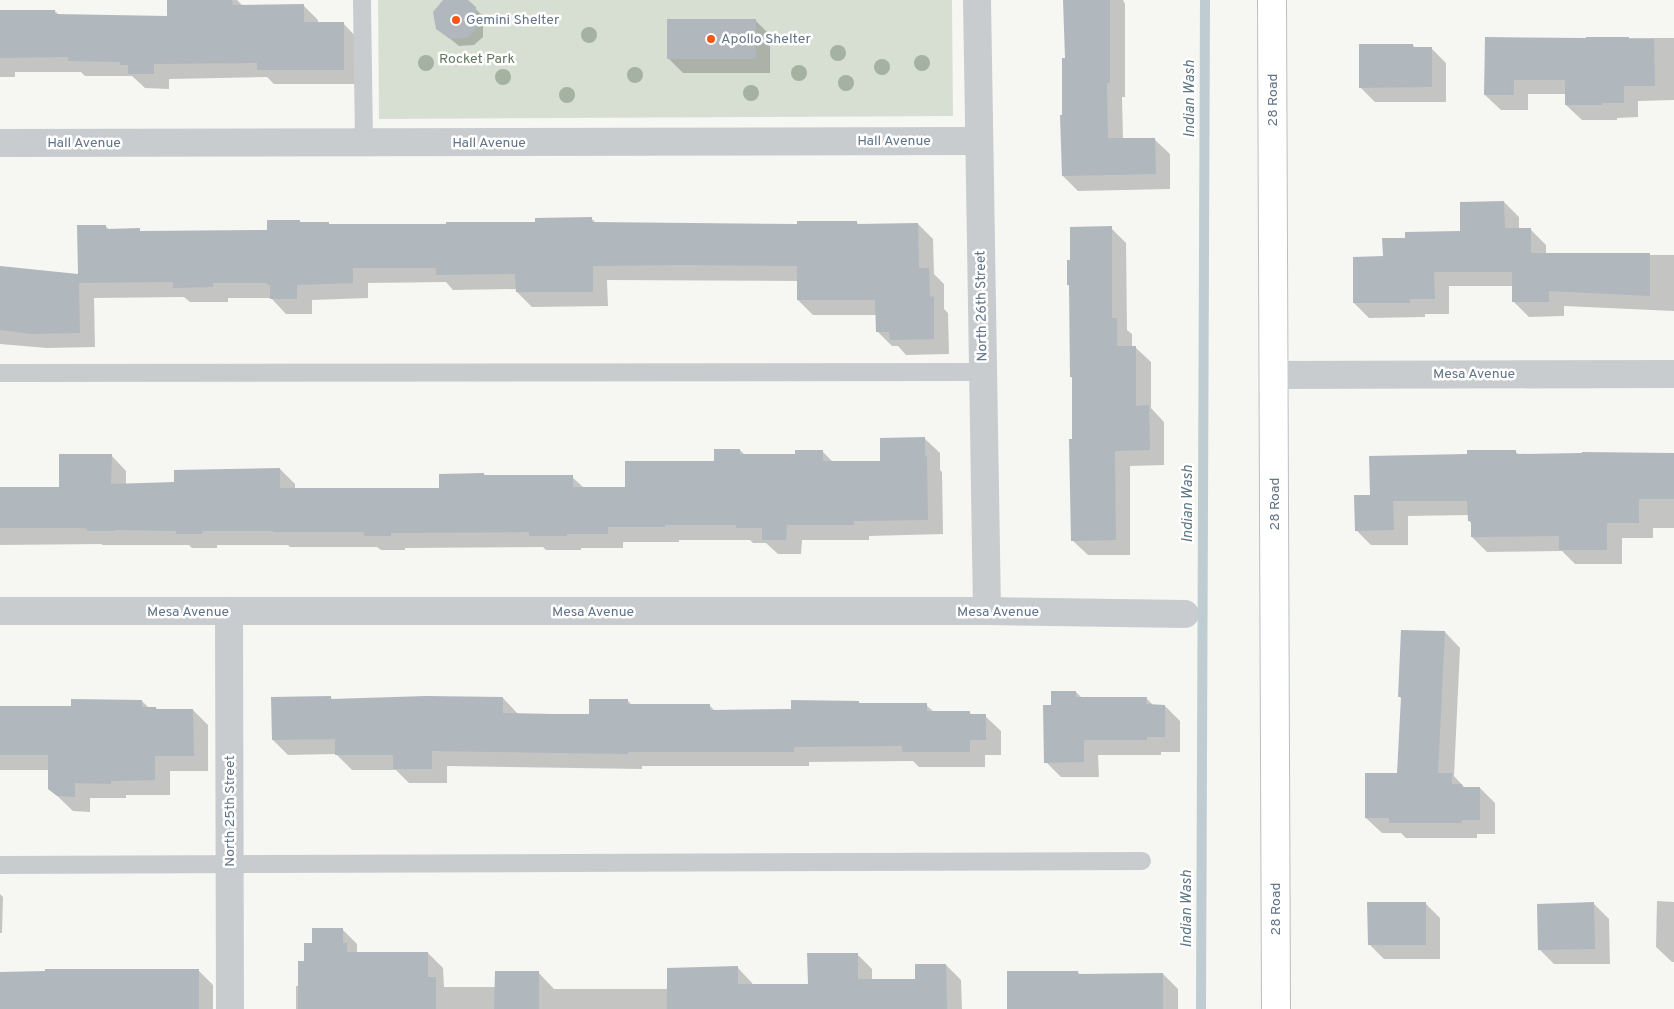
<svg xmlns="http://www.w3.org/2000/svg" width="1674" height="1009" font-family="Overpass,sans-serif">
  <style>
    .green { fill: #d7dfd3 }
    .shadow { fill: #0003 }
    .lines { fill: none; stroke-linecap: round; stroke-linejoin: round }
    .stream { stroke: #bfccd1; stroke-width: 10 }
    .building { fill: #b0b7bd }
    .secondary-casing { stroke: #babfc4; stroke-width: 30 }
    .lane { stroke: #c8cccf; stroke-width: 18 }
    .street { stroke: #c8cccf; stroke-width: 28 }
    .secondary { stroke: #fff; stroke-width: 28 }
    .tree { fill: #a5b1a1 }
    .poi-dot { fill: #f55614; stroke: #fff; stroke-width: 2 }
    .labels { text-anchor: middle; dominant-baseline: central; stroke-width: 5; stroke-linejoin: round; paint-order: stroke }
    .poi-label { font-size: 14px; fill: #627487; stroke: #fff; text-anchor: start }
    .park-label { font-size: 14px; fill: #62785e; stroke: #fff }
    .street-label { font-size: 14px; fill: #627487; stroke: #fff }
    .water-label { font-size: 15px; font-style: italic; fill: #5e7783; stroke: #fff }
  </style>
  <rect width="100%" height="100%" fill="#f6f7f3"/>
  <!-- green -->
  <path class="green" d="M 378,0 L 952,0 L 953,116 L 379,119 Z"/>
  <!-- shadow -->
  <g class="shadow">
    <path d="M 169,0 L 237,0 L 243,6 L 303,5 L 318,20 L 318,23 L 343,23 L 358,39 L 358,84 L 274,84 L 267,77 L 169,79 L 169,89 L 145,88 L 132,76 L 85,76 L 81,72 L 15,72 L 15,77 L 0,77 L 0,12 L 55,11 L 59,15 L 169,17 Z"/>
    <path d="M 444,0 L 466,0 L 483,16 L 483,37 L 474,45 L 459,46 L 438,29 Z"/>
    <path d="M 1065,0 L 1123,0 L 1125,4 L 1125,97 L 1122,97 L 1123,139 L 1154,139 L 1170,154 L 1170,189 L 1078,191 L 1063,176 L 1063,116 L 1066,59 Z"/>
    <path d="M 755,20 L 770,35 L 770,73 L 683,73 L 668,58 Z"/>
    <path d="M 1486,38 L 1674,38 L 1674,100 L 1638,101 L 1638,117 L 1617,118 L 1617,120 L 1582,120 L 1566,105 L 1566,94 L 1528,94 L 1528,110 L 1501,110 L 1485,95 Z"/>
    <path d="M 1413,45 L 1415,48 L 1431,48 L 1446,63 L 1446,102 L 1375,102 L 1360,87 Z"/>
    <path d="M 1504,202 L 1519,217 L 1519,230 L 1531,230 L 1546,245 L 1546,255 L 1674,255 L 1674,311 L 1564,306 L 1564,316 L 1529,317 L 1514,302 L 1514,286 L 1449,286 L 1449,314 L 1425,314 L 1425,317 L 1369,318 L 1354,303 L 1384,257 L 1406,240 L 1461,232 Z"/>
    <path d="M 592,219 L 596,223 L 798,225 L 856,222 L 860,226 L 918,224 L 933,239 L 934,274 L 944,284 L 944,309 L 948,313 L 949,354 L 906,355 L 898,346 L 892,346 L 877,331 L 876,315 L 813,315 L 798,300 L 798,281 L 607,280 L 608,306 L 532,307 L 517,292 L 517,289 L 453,290 L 446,282 L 368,283 L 368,298 L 312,300 L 312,314 L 286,314 L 271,298 L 228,298 L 228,302 L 190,302 L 184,297 L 94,298 L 95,347 L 47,348 L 0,344 L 0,267 L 79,275 L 105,226 L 110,230 L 139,230 L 142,232 L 268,231 L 302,224 L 329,224 L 330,225 L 536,223 Z"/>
    <path d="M 1111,228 L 1126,243 L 1127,330 L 1132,334 L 1132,347 L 1135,347 L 1151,362 L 1151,408 L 1164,422 L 1164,465 L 1130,466 L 1130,555 L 1088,555 L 1072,540 L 1073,378 L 1071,377 L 1070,286 L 1068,285 L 1072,261 Z"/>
    <path d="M 924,438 L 940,453 L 940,470 L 942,472 L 943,534 L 869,536 L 869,540 L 802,540 L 801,554 L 778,554 L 766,543 L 753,543 L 750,540 L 679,540 L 679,542 L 623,542 L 623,548 L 581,548 L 581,550 L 546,550 L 543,547 L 405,548 L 405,550 L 381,550 L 377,547 L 290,547 L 288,545 L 217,545 L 217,548 L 192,548 L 189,545 L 103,545 L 101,544 L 0,545 L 0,488 L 60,488 L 111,455 L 126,471 L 126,485 L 175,483 L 280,469 L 295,484 L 295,489 L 440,489 L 484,474 L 486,477 L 572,477 L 584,488 L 626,488 L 715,462 L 740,450 L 745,455 L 797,455 L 822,451 L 834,463 L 882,463 Z"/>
    <path d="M 1515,451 L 1519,455 L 1674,454 L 1674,528 L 1653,528 L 1653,538 L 1622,538 L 1622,564 L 1575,564 L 1562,551 L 1487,552 L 1472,537 L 1472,524 L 1469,521 L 1469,515 L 1408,516 L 1408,545 L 1371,545 L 1356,530 L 1372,496 L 1468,456 Z"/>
    <path d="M 1445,632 L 1460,648 L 1454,776 L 1465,788 L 1480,788 L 1495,803 L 1495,834 L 1477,834 L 1477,838 L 1406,838 L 1401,833 L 1382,833 L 1366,818 L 1399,774 L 1402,699 L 1399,696 Z"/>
    <path d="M 1076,692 L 1082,698 L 1146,698 L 1154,706 L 1165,706 L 1180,721 L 1180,752 L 1161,752 L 1161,755 L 1098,755 L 1099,777 L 1061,777 L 1046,762 L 1052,706 Z"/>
    <path d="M 330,697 L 333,700 L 503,698 L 518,714 L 590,715 L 628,701 L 632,705 L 709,705 L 715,711 L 793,710 L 858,702 L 861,705 L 926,705 L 934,712 L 969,712 L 973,716 L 985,716 L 1001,731 L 1001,755 L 985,755 L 985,767 L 919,767 L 913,761 L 809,762 L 809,766 L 642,766 L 642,769 L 447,766 L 447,783 L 409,783 L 396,770 L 352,770 L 336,754 L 288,755 L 273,740 Z"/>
    <path d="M 142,701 L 149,708 L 156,708 L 159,711 L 193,710 L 208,725 L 208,771 L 170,771 L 170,795 L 126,795 L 126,798 L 90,798 L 90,812 L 73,811 L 49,788 L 49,770 L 0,770 L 0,707 L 72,707 Z"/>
    <path d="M 0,894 L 3,897 L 2,933 L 0,933 Z"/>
    <path d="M 1657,901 L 1674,902 L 1674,962 L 1672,962 L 1656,947 Z"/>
    <path d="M 1425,903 L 1440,918 L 1440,959 L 1384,959 L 1369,944 Z"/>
    <path d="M 1594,904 L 1609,919 L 1610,964 L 1554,964 L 1539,949 Z"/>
    <path d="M 342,929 L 357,944 L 357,953 L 428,953 L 443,968 L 444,987 L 496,987 L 538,972 L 554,989 L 668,989 L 737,967 L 752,983 L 753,985 L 809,985 L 857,954 L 872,969 L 872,980 L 916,980 L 946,965 L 961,980 L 962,1009 L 296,1009 L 296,986 L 299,986 L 305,962 L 314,945 Z"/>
    <path d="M 198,970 L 213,985 L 213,1009 L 0,1009 L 0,973 Z"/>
    <path d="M 1078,972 L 1080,975 L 1163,974 L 1178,989 L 1178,1009 L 1008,1009 Z"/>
  </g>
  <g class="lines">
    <!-- stream -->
    <path class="stream" d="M 1201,1009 L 1205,0"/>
  </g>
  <!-- building -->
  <g class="building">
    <path d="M 167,0 L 232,0 L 233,5 L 304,4 L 304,22 L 344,22 L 344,70 L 257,70 L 257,63 L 154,64 L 154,74 L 128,74 L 128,65 L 120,65 L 120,62 L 68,61 L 68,57 L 0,58 L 0,10 L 55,10 L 55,14 L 167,16 Z"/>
    <path d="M 443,0 L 468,0 L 476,7 L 476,29 L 467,38 L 450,39 L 436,29 L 433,12 Z"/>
    <path d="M 1063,0 L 1110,0 L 1110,83 L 1107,83 L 1108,138 L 1155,138 L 1156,174 L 1062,176 L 1060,115 L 1062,115 L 1062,58 L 1065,58 Z"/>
    <rect x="667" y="19" width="89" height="40"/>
    <path d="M 1485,37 L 1586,38 L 1586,37 L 1629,37 L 1629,39 L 1654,39 L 1655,86 L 1624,86 L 1624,103 L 1602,103 L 1602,105 L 1565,105 L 1565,80 L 1514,80 L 1514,95 L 1484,95 Z"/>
    <path d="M 1359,44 L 1413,44 L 1413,47 L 1432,47 L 1432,87 L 1359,88 Z"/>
    <path d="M 1504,201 L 1505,228 L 1531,228 L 1531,253 L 1650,253 L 1650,296 L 1549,291 L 1549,302 L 1512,302 L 1512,272 L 1434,272 L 1435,299 L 1410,299 L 1410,303 L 1353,303 L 1353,257 L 1383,256 L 1382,238 L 1405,238 L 1405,232 L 1460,231 L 1460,202 Z"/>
    <path d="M 592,217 L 592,222 L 797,224 L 797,221 L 857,221 L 857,224 L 918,223 L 919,268 L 929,268 L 930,297 L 934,296 L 934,339 L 890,340 L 889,332 L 876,332 L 875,300 L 797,300 L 797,266 L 682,265 L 593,266 L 593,292 L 516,292 L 515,274 L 436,275 L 436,268 L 353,268 L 353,283 L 297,285 L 297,299 L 270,299 L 270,285 L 267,285 L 267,283 L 213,283 L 213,287 L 173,288 L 173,282 L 79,283 L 80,333 L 32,334 L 0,330 L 0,266 L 78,274 L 77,225 L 106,225 L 106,229 L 140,228 L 140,231 L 267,230 L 267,220 L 300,220 L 300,222 L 329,222 L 329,224 L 446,224 L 446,222 L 535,222 L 535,218 Z"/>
    <path d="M 1112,226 L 1112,318 L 1117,318 L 1117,346 L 1136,346 L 1136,406 L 1149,405 L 1150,450 L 1115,451 L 1116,540 L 1071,541 L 1069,439 L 1072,439 L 1072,377 L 1070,377 L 1069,285 L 1067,285 L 1067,260 L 1070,260 L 1070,227 Z"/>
    <path d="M 925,437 L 925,456 L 927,456 L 928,520 L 854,521 L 854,525 L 787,525 L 786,540 L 762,540 L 762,528 L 736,528 L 736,525 L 665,525 L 665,527 L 608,527 L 608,534 L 567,534 L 567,536 L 529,536 L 529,532 L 391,533 L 391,536 L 364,536 L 364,532 L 273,532 L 273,531 L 202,531 L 202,534 L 176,534 L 176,531 L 115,530 L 115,531 L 87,531 L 87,529 L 83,528 L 0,528 L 0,487 L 59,487 L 59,454 L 112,454 L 111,484 L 174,482 L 174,470 L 280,468 L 280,488 L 439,488 L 439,474 L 484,473 L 484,475 L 573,475 L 573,487 L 625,487 L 625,461 L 714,461 L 714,449 L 740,449 L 740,454 L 795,454 L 795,450 L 823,450 L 823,461 L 880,461 L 880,438 Z"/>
    <path d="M 1467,450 L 1516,450 L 1516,454 L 1582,453 L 1582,452 L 1674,453 L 1674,499 L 1639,499 L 1639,523 L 1607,523 L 1607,550 L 1559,550 L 1559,536 L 1471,537 L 1471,521 L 1468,521 L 1467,501 L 1393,501 L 1394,530 L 1355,531 L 1354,495 L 1370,495 L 1369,456 L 1467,454 Z"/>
    <path d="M 1401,630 L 1445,631 L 1438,773 L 1452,773 L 1452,784 L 1462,784 L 1462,787 L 1480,787 L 1480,820 L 1462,820 L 1462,823 L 1389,823 L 1389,818 L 1365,818 L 1365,773 L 1397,773 L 1401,697 L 1398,697 Z"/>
    <path d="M 1051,691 L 1076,691 L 1076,697 L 1147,697 L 1146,704 L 1165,705 L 1165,737 L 1147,737 L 1147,740 L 1084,740 L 1084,762 L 1044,763 L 1043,705 L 1051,705 Z"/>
    <path d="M 331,696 L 331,699 L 426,696 L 503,697 L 503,713 L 554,714 L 589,714 L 589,699 L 628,699 L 628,704 L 710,704 L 710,710 L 791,709 L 791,700 L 859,701 L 859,703 L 927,703 L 927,711 L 970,711 L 970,714 L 986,714 L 986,740 L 970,740 L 970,752 L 902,752 L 902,746 L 794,747 L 794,752 L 628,752 L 628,754 L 432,751 L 432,769 L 393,769 L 393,755 L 335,755 L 335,739 L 272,740 L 271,697 Z"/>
    <path d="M 71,699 L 142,700 L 142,707 L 156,707 L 156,709 L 193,709 L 194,756 L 155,756 L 155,780 L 111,781 L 111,784 L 75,783 L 75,797 L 57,796 L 48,789 L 48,755 L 0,755 L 0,706 L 71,706 Z"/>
    <path d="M 1367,902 L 1426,902 L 1426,945 L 1368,945 Z"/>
    <path d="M 1594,902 L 1595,949 L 1538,950 L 1537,904 Z"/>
    <path d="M 312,928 L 343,928 L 343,943 L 347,943 L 347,952 L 428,952 L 428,977 L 436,977 L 436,1009 L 298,1009 L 298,961 L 304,961 L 304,943 L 312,943 Z"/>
    <path d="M 807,953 L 858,953 L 858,979 L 915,979 L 915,964 L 946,964 L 947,1009 L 667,1009 L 667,968 L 738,966 L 738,984 L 808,984 Z"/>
    <path d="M 45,969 L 199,969 L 199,1009 L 0,1009 L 0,972 L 45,971 Z"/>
    <path d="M 495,971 L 539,971 L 539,1009 L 494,1009 Z"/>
    <path d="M 1007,971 L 1078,971 L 1078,974 L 1163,973 L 1163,1009 L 1007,1009 Z"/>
  </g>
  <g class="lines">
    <!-- secondary casing -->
    <g class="secondary-casing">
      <path id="secondary" d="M 1272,0 L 1276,1009"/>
    </g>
    <!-- lane -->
    <g class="lane">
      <path d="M 362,0 L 364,143"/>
      <path d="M 0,373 L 983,372"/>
      <path d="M 0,865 L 1142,861"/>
    </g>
    <!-- street -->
    <g class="street">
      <path d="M 977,0 L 987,611"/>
      <path d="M 0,143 L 978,141"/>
      <path d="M 1274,375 L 1674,374"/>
      <path d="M 0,611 L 987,611 L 1185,614"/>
      <path d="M 229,612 L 230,1009"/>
    </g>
    <!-- secondary -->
    <use href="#secondary" class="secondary"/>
  </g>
  <!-- trees -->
  <g class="tree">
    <circle cx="589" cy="35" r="8"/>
    <circle cx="838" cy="53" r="8"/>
    <circle cx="426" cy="63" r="8"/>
    <circle cx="922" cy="63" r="8"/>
    <circle cx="882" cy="67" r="8"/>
    <circle cx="799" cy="73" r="8"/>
    <circle cx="635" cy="75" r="8"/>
    <circle cx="503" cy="77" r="8"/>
    <circle cx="846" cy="83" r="8"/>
    <circle cx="751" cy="93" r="8"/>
    <circle cx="567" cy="95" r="8"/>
  </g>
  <!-- markers -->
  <g class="poi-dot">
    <circle cx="456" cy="20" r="5"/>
    <circle cx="711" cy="39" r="5"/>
  </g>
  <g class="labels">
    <!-- poi labels -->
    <g class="poi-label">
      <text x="466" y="20">Gemini Shelter</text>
      <text x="721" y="39">Apollo Shelter</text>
    </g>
    <!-- park labels -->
    <g class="park-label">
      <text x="477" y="59">Rocket Park</text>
    </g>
    <!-- street labels -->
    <g class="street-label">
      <text transform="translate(1273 100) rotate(-90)">28 Road</text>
      <text x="894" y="141">Hall Avenue</text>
      <text x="84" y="143">Hall Avenue</text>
      <text x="489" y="143">Hall Avenue</text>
      <text transform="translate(982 306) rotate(-91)">North 26th Street</text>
      <text x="1474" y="374">Mesa Avenue</text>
      <text transform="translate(1275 504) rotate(-90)">28 Road</text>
      <text x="188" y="612">Mesa Avenue</text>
      <text x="593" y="612">Mesa Avenue</text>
      <text x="998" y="612">Mesa Avenue</text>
      <text transform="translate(230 811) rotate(-90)">North 25th Street</text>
      <text transform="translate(1276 909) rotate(-90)">28 Road</text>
    </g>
    <!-- water labels -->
    <g class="water-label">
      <text transform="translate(1190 99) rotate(-90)">Indian Wash</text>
      <text transform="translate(1188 504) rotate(-90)">Indian Wash</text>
      <text transform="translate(1187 909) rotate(-90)">Indian Wash</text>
    </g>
  </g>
</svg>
